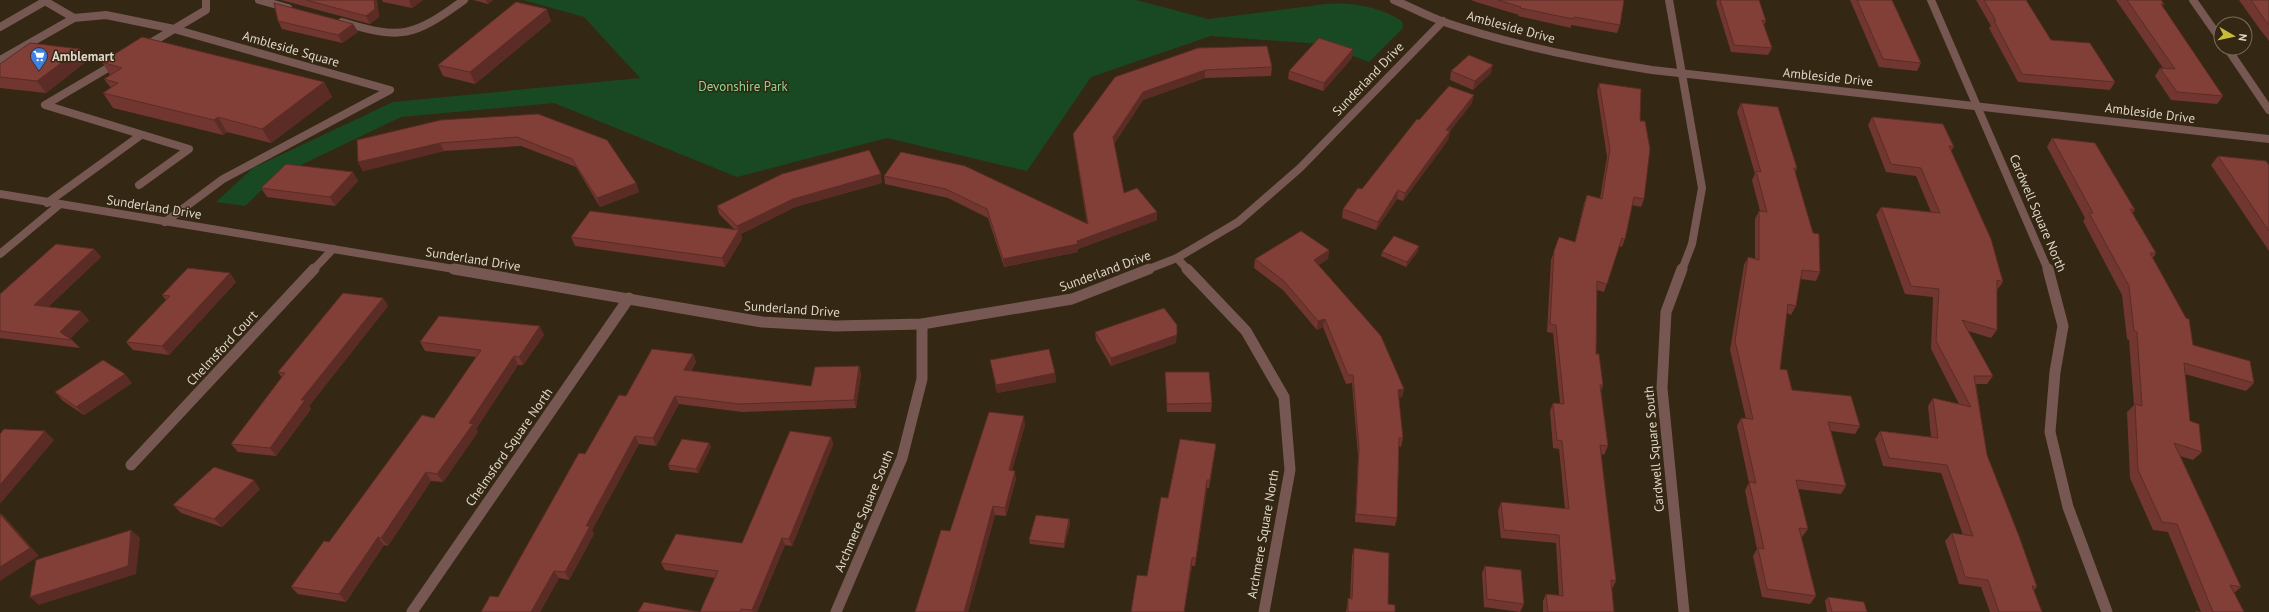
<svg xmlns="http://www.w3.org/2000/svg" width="2269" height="612" font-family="'PT Sans',sans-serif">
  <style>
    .green { fill: #194922 }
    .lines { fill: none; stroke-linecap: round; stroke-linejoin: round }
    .lane { stroke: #765752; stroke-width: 8 }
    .street-far1 { stroke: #765752; stroke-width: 8 }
    .street { stroke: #765752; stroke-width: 11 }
    .wall { fill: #70362f }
    .shaded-wall { fill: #5b2c26 }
    .building { fill: #823f37; stroke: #5b2c26 }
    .labels { text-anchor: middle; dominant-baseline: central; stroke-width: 3; stroke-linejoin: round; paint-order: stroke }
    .street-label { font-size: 13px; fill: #dfd7ca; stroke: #342713 }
    .poi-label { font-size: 13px; font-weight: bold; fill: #dfd7ca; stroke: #342713; text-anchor: start }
    .park-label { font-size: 13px; fill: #89d892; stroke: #342713 }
  </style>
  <rect width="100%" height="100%" fill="#342713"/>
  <!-- green -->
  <path class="green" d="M 523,0 L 1136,0 L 1208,19 L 1311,6 C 1339,0 1377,4 1402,21 L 1403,28 L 1369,62 L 1321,44 L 1211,36 L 1091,77 L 1027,171 L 887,138 L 737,177 L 554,103 L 401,117 L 274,178 L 245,206 L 216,202 L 253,168 L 393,102 L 640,78 L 584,17 Z"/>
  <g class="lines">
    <!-- lane -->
    <g class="lane">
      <path d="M 45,1 L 74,18 L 106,15 L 174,29 L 206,10 L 206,0"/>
      <path d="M 144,47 L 174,29 L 390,90 L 223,179 L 165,222"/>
      <path d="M 0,60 L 74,18"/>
      <path d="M 118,62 L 45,105 L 189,149 L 139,185"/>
      <path d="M 47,203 L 141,135"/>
    </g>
    <!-- street-far1 -->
    <g class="street-far1">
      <path d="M 259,0 L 288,8"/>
      <path d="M 1394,0 C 1411,7 1427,16 1444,22 C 1511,45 1582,59 1652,70 L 2269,139"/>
      <path d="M 1669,0 L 1702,188 L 1692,244 L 1682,270"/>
      <path d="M 1931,0 L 2048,270"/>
      <path d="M 2193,0 L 2221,40"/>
      <path d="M 342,22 C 402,40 413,37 464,0"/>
      <path d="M 0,27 L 47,0"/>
      <path d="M 2227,48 L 2269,110"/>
      <path d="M 0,194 L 460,270"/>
      <path d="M 0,254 L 59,205"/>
      <path d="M 1177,258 L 1188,270"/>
      <path d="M 313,270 L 333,249"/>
      <path d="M 1146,270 L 1177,258 L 1238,222 L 1300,168 L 1443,21"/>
    </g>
    <!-- street -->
    <g class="street">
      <path d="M 454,269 L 762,322 L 835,326 L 922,324 L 1072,299 L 1149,269"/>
      <path d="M 1187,269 L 1246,331 L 1284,397 L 1290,470 L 1264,612"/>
      <path d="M 1682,269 L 1666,312 L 1662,388 L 1684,612"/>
      <path d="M 2048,269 L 2063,326 L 2055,372 L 2050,432 L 2068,507 L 2107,612"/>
      <path d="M 131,465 L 314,269"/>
      <path d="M 412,612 L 629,298"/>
      <path d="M 836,612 L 902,458 L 922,379 L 922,324"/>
    </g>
  </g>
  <!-- wall -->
  <g class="wall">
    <path d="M 281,0 L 377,0 L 379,17 L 370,24 Z"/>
    <path d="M 382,0 L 423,0 L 412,8 L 383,2 Z"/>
    <path d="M 473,0 L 493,0 L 488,4 Z"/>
    <path d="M 1471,0 L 1624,0 L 1620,25 L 1617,33 L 1571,25 L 1571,28 L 1518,16 L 1519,15 L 1476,2 Z"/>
    <path d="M 1717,0 L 1759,0 L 1766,21 L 1764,25 L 1772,48 L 1768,55 L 1731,52 L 1716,3 Z"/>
    <path d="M 1850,0 L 1892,0 L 1921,63 L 1917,71 L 1879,67 Z"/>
    <path d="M 1976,0 L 2026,0 L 2051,40 L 2115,82 L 2110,90 L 2018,82 L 1989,28 L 1991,26 Z"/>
    <path d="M 2116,0 L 2161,0 L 2164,4 L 2162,6 L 2223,96 L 2217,104 L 2171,100 L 2155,76 L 2160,68 L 2163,68 Z"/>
    <path d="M 2239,0 L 2269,0 L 2269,41 L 2259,28 Z"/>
    <path d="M 278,21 L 353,24 L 358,32 L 342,43 L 282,29 Z"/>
    <path d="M 551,21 L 475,84 L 443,76 L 438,65 Z"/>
    <path d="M 1198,48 L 1272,67 L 1271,76 L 1205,78 L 1143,100 L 1114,144 L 1124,193 L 1157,212 L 1157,220 L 1078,249 L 1078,252 L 1004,267 L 988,218 L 948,198 L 885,184 L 884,176 L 901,152 L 1087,224 L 1074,143 L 1073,134 Z"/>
    <path d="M 80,49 L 88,60 L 46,93 L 0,88 L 0,64 Z"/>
    <path d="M 1352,58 L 1323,91 L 1288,79 L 1289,71 Z"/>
    <path d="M 102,62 L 324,82 L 332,97 L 271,143 L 227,132 L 223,135 L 113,108 L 103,93 L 111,88 L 104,79 L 110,75 Z"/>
    <path d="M 1451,71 L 1491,73 L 1473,90 L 1450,80 Z"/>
    <path d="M 1599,83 L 1640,121 L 1644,199 L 1641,207 L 1632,205 L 1625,239 L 1622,247 L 1619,246 L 1604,292 L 1597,290 L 1596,354 L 1603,385 L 1601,391 L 1608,446 L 1604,455 L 1601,454 L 1616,581 L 1612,589 L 1614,612 L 1543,612 L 1543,601 L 1546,594 L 1559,595 L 1556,543 L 1501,538 L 1498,511 L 1501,502 L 1565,509 L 1559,449 L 1553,448 L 1550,411 L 1553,403 L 1560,403 L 1553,333 L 1547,332 L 1551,260 L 1559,237 L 1575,242 L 1584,203 L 1587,195 L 1600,198 L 1607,157 L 1597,91 Z"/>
    <path d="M 1472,103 L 1450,131 L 1448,140 L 1403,201 L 1397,199 L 1376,230 L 1342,218 L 1343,209 L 1362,189 L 1419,120 Z"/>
    <path d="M 1741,103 L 1797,168 L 1795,173 L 1820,272 L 1816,281 L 1800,279 L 1796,306 L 1791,315 L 1787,313 L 1780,369 L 1792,390 L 1860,426 L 1855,434 L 1831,431 L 1846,486 L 1841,494 L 1798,489 L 1808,529 L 1802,537 L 1801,537 L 1816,596 L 1810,604 L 1762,597 L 1753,556 L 1757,549 L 1745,490 L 1749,483 L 1737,426 L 1741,418 L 1746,419 L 1730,350 L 1744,265 L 1748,257 L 1755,259 L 1755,219 L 1759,211 L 1760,211 L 1752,180 L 1755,174 L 1737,112 Z"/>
    <path d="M 538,114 L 636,183 L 639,192 L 600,207 L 576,167 L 521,146 L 444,151 L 363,171 L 358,162 Z"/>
    <path d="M 1872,117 L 1954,147 L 1951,151 L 2003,282 L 1997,290 L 1997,330 L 1991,338 L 1968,331 L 1993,376 L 1987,384 L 1976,384 L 1987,455 L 2037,587 L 2034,590 L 2042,612 L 1990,612 L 1981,587 L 1959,584 L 1945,541 L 1952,533 L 1963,535 L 1941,473 L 1883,466 L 1875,439 L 1880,431 L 1931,437 L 1928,406 L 1933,398 L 1959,404 L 1931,349 L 1933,297 L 1905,294 L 1876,215 L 1881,207 L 1931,212 L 1916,176 L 1886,172 L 1868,125 Z"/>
    <path d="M 2052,138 L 2135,210 L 2132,213 L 2156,253 L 2153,258 L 2193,345 L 2254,383 L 2246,391 L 2185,374 L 2190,421 L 2202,452 L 2193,460 L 2180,456 L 2241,587 L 2234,593 L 2244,612 L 2195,612 L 2196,611 L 2201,612 L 2168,532 L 2153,530 L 2130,478 L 2127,412 L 2134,405 L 2129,340 L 2127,339 L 2122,295 L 2083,221 L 2085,218 L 2047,147 Z"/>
    <path d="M 2218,156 L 2269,165 L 2269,251 L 2211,165 Z"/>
    <path d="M 353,172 L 358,181 L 335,206 L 267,197 L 261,188 Z"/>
    <path d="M 882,183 L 795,207 L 741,234 L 742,239 L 725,267 L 575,246 L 571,237 L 735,230 L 719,214 L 717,206 Z"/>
    <path d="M 94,249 L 101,257 L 48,307 L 89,320 L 70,338 L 80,348 L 0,338 L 0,294 Z"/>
    <path d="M 1329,250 L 1328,259 L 1318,265 L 1404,389 L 1402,397 L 1398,398 L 1403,438 L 1401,447 L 1399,446 L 1397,518 L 1395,526 L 1355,522 L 1358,456 L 1352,383 L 1346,384 L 1323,327 L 1317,330 L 1283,290 L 1254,268 L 1255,259 Z"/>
    <path d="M 1418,251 L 1406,267 L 1381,256 L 1382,252 Z"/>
    <path d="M 236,282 L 169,355 L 133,350 L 126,342 L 166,300 L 162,295 Z"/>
    <path d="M 383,298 L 388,306 L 309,406 L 311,409 L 276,456 L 238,452 L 231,444 L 282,378 L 278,372 Z"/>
    <path d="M 1095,332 L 1176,343 L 1111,366 L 1096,340 Z"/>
    <path d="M 544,335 L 523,365 L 518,365 L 476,429 L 478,432 L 443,482 L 431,481 L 388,546 L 384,545 L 346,602 L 298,594 L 291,587 L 434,418 L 476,357 L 425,351 L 420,342 Z"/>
    <path d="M 693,354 L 696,362 L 691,371 L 811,386 L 859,366 L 861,374 L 856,408 L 742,412 L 679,404 L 656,446 L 639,444 L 592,530 L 594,534 L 569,580 L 559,578 L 540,612 L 481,612 L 498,597 L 585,454 L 626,396 Z"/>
    <path d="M 990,360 L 1055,373 L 1056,382 L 997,393 L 992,368 Z"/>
    <path d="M 1165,372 L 1212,403 L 1211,412 L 1167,412 Z"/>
    <path d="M 132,383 L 84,415 L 63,401 L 55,392 Z"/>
    <path d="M 1025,425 L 1012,470 L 1016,479 L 1006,516 L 995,515 L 968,612 L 915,612 L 950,531 Z"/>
    <path d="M 831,437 L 833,445 L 792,546 L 785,545 L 757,612 L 700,612 L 715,578 L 665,570 L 661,563 L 742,543 Z"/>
    <path d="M 709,443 L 711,447 L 698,473 L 670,470 L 668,465 Z"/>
    <path d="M 1216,444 L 1215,452 L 1209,488 L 1207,488 L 1195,566 L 1192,566 L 1184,612 L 1131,612 L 1147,576 Z"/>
    <path d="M 260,489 L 222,527 L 181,513 L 173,505 Z"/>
    <path d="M 1069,519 L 1070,524 L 1064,548 L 1030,544 L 1029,540 Z"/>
    <path d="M 1354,548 L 1388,604 L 1395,612 L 1346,612 L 1347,606 L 1348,598 L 1350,599 L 1352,556 Z"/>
    <path d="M 1485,566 L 1524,604 L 1520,612 L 1484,607 L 1482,573 Z"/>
    <path d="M 1828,597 L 1867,612 L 1827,612 L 1825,601 Z"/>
  </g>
  <!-- shaded-wall -->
  <g class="shaded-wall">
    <path d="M 374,0 L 377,0 L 379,17 L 370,24 L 366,16 Z"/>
    <path d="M 410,0 L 423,0 L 412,8 L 409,1 Z"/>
    <path d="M 486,0 L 493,0 L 488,4 Z"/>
    <path d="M 547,9 L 551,21 L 475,84 L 470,72 Z"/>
    <path d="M 353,24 L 358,32 L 342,43 L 338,35 Z"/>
    <path d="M 80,49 L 88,60 L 46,93 L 37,81 Z"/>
    <path d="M 1353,49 L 1352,58 L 1323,91 L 1324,83 Z"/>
    <path d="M 1493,65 L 1491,73 L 1473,90 L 1475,81 Z"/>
    <path d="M 1205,70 L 1205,78 L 1143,100 L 1113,145 L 1113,137 L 1143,92 Z"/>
    <path d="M 324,82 L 332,97 L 271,143 L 262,129 Z"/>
    <path d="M 1474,95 L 1472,103 L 1444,138 L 1446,130 Z"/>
    <path d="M 218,117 L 227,132 L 223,135 L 214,120 Z"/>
    <path d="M 1450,131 L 1448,140 L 1403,201 L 1405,193 Z"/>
    <path d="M 440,143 L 444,151 L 363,171 L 358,162 Z"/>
    <path d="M 353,172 L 358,181 L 335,206 L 330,197 Z"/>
    <path d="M 881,174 L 882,183 L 795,207 L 741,234 L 742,239 L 725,267 L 722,258 L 739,231 L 737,226 L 793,199 Z"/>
    <path d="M 636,183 L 639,192 L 600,207 L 597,198 Z"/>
    <path d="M 1398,190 L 1397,199 L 1376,230 L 1378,222 Z"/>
    <path d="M 1157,212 L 1157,220 L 1078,249 L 1078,252 L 1004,267 L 1003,259 L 1077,241 Z"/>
    <path d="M 1419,246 L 1418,251 L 1406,267 L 1407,262 Z"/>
    <path d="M 94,249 L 101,257 L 41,314 L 34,305 Z"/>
    <path d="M 1329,250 L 1328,259 L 1313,269 L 1314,260 Z"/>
    <path d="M 230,273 L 236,282 L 169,355 L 162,346 Z"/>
    <path d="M 383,298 L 388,306 L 309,406 L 311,409 L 276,456 L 270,448 L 301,400 Z"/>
    <path d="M 81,311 L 89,320 L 69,340 L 60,332 Z"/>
    <path d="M 1325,319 L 1323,327 L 1317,330 L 1318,321 Z"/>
    <path d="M 540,326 L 544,335 L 523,365 L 519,357 Z"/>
    <path d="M 1177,335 L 1176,343 L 1111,366 L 1111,358 Z"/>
    <path d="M 693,354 L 696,362 L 688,378 L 684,370 Z"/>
    <path d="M 514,356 L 518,365 L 476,429 L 478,432 L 443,482 L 437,474 L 469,423 Z"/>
    <path d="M 859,366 L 861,374 L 856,408 L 854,400 Z"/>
    <path d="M 1055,373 L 1056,382 L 997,393 L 996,385 Z"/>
    <path d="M 125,374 L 132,383 L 84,415 L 76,407 Z"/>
    <path d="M 1404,389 L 1402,397 L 1396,398 L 1398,390 Z"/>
    <path d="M 675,396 L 679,404 L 656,446 L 653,438 Z"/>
    <path d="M 1024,416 L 1025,425 L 1010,478 L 1009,470 Z"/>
    <path d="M 45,431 L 54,440 L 0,504 L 0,485 Z"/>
    <path d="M 635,436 L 639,444 L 592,530 L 594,534 L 569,580 L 565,572 L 586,526 Z"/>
    <path d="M 831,437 L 833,445 L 792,546 L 789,539 Z"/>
    <path d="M 709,443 L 711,447 L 698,473 L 696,469 Z"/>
    <path d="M 1216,444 L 1215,452 L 1209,488 L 1210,480 Z"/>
    <path d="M 1015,471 L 1016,479 L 1006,516 L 1005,508 Z"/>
    <path d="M 426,472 L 431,481 L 388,546 L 381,538 Z"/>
    <path d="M 254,480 L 260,489 L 222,527 L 214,519 Z"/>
    <path d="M 1207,480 L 1207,488 L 1195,566 L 1196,558 Z"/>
    <path d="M 993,506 L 995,515 L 968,612 L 964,612 Z"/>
    <path d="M 0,513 L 4,516 L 39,556 L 0,581 Z"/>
    <path d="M 1069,519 L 1070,524 L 1064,548 L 1064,544 Z"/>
    <path d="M 131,530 L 140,538 L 136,574 L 39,605 L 30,597 Z"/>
    <path d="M 378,537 L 384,545 L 346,602 L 339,594 Z"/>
    <path d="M 782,538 L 785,545 L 757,612 L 753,612 L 752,610 Z"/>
    <path d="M 1192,558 L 1192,566 L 1184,612 Z"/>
    <path d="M 554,571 L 559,578 L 540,612 L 531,612 Z"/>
  </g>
  <!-- building -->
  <g class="building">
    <path d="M 306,0 L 374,0 L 375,9 L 366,16 Z"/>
    <path d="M 1498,0 L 1624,0 L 1620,25 L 1574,17 L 1573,19 L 1520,8 L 1521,7 Z"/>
    <path d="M 1720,0 L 1759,0 L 1766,21 L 1762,20 L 1772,48 L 1734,45 Z"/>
    <path d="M 1857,0 L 1892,0 L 1921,63 L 1883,59 Z"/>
    <path d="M 1984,0 L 2026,0 L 2051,40 L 2090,43 L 2115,82 L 2022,74 L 1994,21 L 1996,21 Z"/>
    <path d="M 2127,0 L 2161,0 L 2164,4 L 2161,4 L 2223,96 L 2177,92 L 2160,68 L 2175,69 Z"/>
    <path d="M 2251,0 L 2269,0 L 2269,25 L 2265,20 Z"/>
    <path d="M 516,2 L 547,9 L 470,72 L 438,65 Z"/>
    <path d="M 274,3 L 353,24 L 338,35 L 278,21 Z"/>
    <path d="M 142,37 L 324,82 L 262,129 L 218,117 L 214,120 L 103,93 L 118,83 L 104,79 L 122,68 L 102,62 Z"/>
    <path d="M 1319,38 L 1353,49 L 1324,83 L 1289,71 Z"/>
    <path d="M 30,43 L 80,49 L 37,81 L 0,77 L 0,64 Z"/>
    <path d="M 1267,46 L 1272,67 L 1205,70 L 1143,92 L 1113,137 L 1124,193 L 1137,188 L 1157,212 L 1077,241 L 1078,244 L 1003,259 L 987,209 L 946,189 L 884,176 L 901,152 L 965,166 L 1088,224 L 1073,134 L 1115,77 L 1198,48 Z"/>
    <path d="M 1469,55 L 1493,65 L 1475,81 L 1451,71 Z"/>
    <path d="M 1599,83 L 1641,89 L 1640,121 L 1645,121 L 1650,149 L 1644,199 L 1634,197 L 1625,239 L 1622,238 L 1607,284 L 1597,281 L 1596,354 L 1599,354 L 1603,385 L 1600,385 L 1608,446 L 1600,445 L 1616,581 L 1611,580 L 1614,612 L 1548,612 L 1546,594 L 1563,596 L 1559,535 L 1504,530 L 1501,502 L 1569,509 L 1562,441 L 1557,440 L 1553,403 L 1564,404 L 1556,325 L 1550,324 L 1554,251 L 1559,237 L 1575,242 L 1587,195 L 1602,199 L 1610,149 Z"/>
    <path d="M 1449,86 L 1474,95 L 1446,130 L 1450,131 L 1405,193 L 1398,190 L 1378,222 L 1343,209 L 1358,188 L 1362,189 L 1417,119 L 1419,120 Z"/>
    <path d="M 1741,103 L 1778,107 L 1797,168 L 1794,168 L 1813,233 L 1819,234 L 1820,272 L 1802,270 L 1796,306 L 1788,304 L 1780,369 L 1787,370 L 1792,390 L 1851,396 L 1860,426 L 1828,422 L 1846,486 L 1796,480 L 1808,529 L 1799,528 L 1816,596 L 1767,589 L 1758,548 L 1764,549 L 1749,482 L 1756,483 L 1741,418 L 1753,419 L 1735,341 L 1748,257 L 1759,260 L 1759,211 L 1767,212 L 1756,171 L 1761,172 Z"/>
    <path d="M 538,114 L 607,140 L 636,183 L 597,198 L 572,159 L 517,137 L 440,143 L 358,162 L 357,140 L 441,120 Z"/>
    <path d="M 1872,117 L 1943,124 L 1954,147 L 1949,146 L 1991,239 L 2003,282 L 1997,280 L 1997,330 L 1962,320 L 1993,376 L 1974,376 L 1987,455 L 2019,536 L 2037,587 L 2032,586 L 2042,612 L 1999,612 L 1988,580 L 1965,577 L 1952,533 L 1973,536 L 1947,465 L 1889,458 L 1880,431 L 1938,438 L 1933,398 L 1971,407 L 1936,341 L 1939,289 L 1911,286 L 1881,207 L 1940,213 L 1921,168 L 1891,164 Z"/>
    <path d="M 2052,138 L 2095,143 L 2135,210 L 2130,209 L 2156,253 L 2150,253 L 2186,318 L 2189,319 L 2193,345 L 2250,361 L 2254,383 L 2184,363 L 2190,421 L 2199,424 L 2202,452 L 2174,443 L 2241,587 L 2230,585 L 2244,612 L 2213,612 L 2177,524 L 2162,522 L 2138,470 L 2135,404 L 2142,406 L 2137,332 L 2134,331 L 2129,286 L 2089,213 L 2093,213 Z"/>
    <path d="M 869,150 L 881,174 L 793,199 L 737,226 L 717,206 L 782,174 Z"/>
    <path d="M 2218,156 L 2266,161 L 2269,165 L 2269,231 Z"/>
    <path d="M 286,164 L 353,172 L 330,197 L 261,188 Z"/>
    <path d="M 590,211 L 739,230 L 722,258 L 571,237 Z"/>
    <path d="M 1301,231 L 1329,250 L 1314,260 L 1381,336 L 1404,389 L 1398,390 L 1403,438 L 1399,438 L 1397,518 L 1356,514 L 1359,448 L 1353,375 L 1348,375 L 1325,319 L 1318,321 L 1284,281 L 1255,259 Z"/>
    <path d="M 1394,236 L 1419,246 L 1407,262 L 1382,252 Z"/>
    <path d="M 56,244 L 94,249 L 34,305 L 81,311 L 60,332 L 72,340 L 0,331 L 0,294 Z"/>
    <path d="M 188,268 L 230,273 L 162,346 L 126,342 L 170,296 L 162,295 Z"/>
    <path d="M 343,293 L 383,298 L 301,400 L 305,400 L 270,448 L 231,444 L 285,373 L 278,372 Z"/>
    <path d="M 1164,308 L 1177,325 L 1177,335 L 1111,358 L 1095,332 Z"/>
    <path d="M 439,316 L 540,326 L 519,357 L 514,356 L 469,423 L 473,424 L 437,474 L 426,472 L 381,538 L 378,537 L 339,594 L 291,587 L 324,541 L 329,542 L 422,415 L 434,418 L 481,350 L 420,342 Z"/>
    <path d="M 652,349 L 693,354 L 684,370 L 811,386 L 815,367 L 859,366 L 854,400 L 739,404 L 675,396 L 653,438 L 635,436 L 586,526 L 590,526 L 565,572 L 554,571 L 531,612 L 481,612 L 490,596 L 498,597 L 579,453 L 585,454 L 619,395 L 626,396 Z"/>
    <path d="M 1049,349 L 1055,373 L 996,385 L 990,360 Z"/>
    <path d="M 103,360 L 125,374 L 76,407 L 55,392 Z"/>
    <path d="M 1165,372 L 1209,372 L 1212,403 L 1167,404 Z"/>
    <path d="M 989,412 L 1024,416 L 1009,470 L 1015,471 L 1005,508 L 993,506 L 964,612 L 915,612 L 941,530 L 950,531 Z"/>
    <path d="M 4,429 L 45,431 L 0,485 L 0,434 Z"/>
    <path d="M 790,431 L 831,437 L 789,539 L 782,538 L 752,610 L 741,609 L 740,612 L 700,612 L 718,571 L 661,563 L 676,534 L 742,543 Z"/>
    <path d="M 682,439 L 709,443 L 696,469 L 668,465 Z"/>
    <path d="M 1180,439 L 1216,444 L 1210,480 L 1207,480 L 1196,558 L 1192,558 L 1184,612 L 1131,612 L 1137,575 L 1147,576 L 1161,497 L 1168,498 Z"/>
    <path d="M 214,467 L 254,480 L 214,519 L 173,505 Z"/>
    <path d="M 0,514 L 30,548 L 0,567 Z"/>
    <path d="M 1036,515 L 1069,519 L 1064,544 L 1029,540 Z"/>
    <path d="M 131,530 L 128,566 L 30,597 L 36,560 Z"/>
    <path d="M 1354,548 L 1389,553 L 1388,604 L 1395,605 L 1395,612 L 1348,612 L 1348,598 L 1352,599 Z"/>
    <path d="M 1485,566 L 1521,570 L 1524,604 L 1487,599 Z"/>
    <path d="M 1828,597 L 1864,602 L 1867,612 L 1832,612 Z"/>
    <path d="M 644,602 L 699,612 L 638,612 Z"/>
  </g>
  <!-- icons -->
  <defs>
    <g id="supermarket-pin" transform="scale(0.9)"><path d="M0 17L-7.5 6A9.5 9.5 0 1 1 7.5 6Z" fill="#3f7fe0" stroke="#342713"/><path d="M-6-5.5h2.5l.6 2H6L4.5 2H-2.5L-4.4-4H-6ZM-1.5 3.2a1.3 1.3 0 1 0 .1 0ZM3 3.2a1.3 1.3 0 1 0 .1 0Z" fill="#fff"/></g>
  </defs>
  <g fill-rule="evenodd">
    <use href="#supermarket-pin" x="39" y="56"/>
  </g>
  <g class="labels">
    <!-- street labels -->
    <g class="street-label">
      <text transform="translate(1511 27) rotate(15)">Ambleside Drive</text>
      <text transform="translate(291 49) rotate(16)">Ambleside Square</text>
      <text transform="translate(1828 77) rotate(6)">Ambleside Drive</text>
      <text transform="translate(1368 79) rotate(-46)">Sunderland Drive</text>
      <text transform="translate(2150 113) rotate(7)">Ambleside Drive</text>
      <text transform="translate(154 207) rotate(9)">Sunderland Drive</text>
      <text transform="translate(2038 213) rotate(67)">Cardwell Square North</text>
      <text transform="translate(473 259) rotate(9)">Sunderland Drive</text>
      <text transform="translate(1105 271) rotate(-20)">Sunderland Drive</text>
      <text transform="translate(792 309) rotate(4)">Sunderland Drive</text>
      <text transform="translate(222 348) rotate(-47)">Chelmsford Court</text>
      <text transform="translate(509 447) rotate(-55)">Chelmsford Square North</text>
      <text transform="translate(1654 449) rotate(-95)">Cardwell Square South</text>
      <text transform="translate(864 511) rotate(-67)">Archmere Square South</text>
      <text transform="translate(1263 534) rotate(-80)">Archmere Square North</text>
    </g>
    <!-- poi labels -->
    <g class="poi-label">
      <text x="52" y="56">Amblemart</text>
    </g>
    <!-- park labels -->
    <g class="park-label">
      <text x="743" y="86">Devonshire Park</text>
    </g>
  </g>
  <!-- north arrow -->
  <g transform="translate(2233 36) rotate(99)"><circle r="19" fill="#342713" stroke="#786d5c"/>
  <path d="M0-3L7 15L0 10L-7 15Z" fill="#c9bb3a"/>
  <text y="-6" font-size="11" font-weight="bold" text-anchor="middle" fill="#dfd7ca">N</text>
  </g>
</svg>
